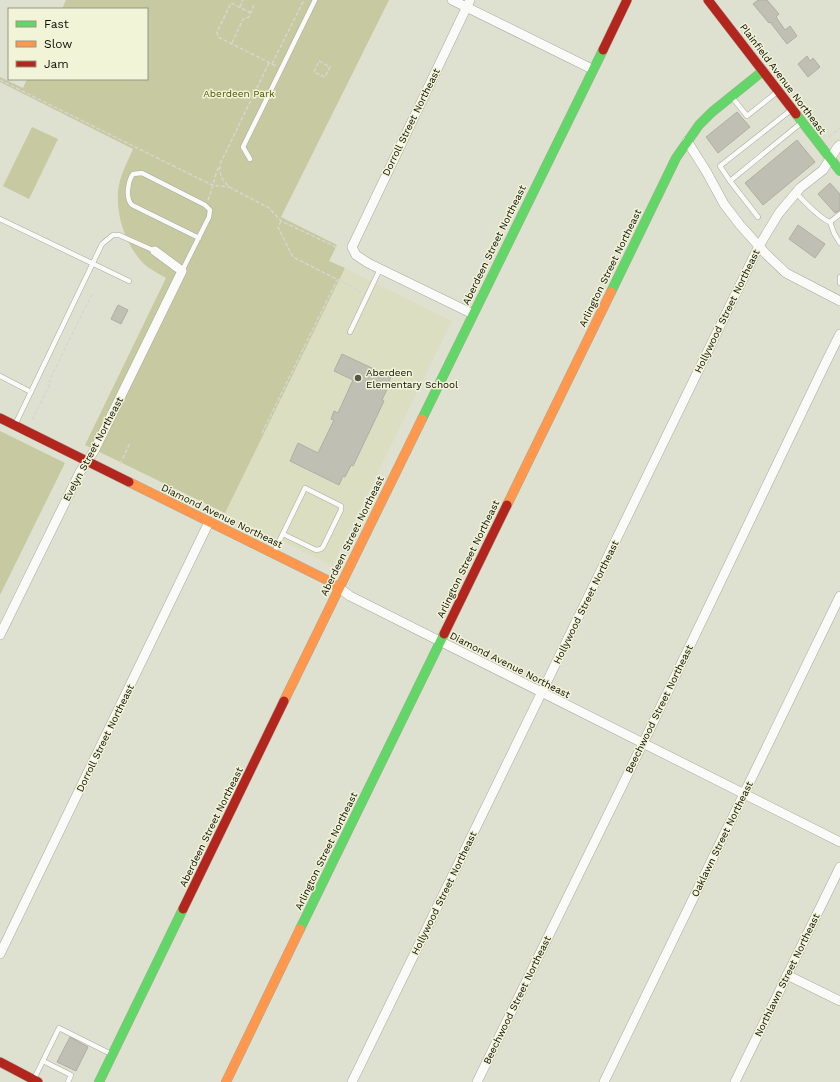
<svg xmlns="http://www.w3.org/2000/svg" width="840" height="1082" font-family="'Work Sans',sans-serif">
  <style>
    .built { fill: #dcdec2 }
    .green { fill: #c7c9a0 }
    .building { fill: #bfc0b3; stroke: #aeafa2 }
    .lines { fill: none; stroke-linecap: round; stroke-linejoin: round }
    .lane-casing { stroke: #a9aa9d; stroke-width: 5.5 }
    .street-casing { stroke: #a9aa9d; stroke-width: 10 }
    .fast-casing { stroke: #a9aa9d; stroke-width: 10 }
    .slow-casing { stroke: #a9aa9d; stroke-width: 10 }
    .jam-casing { stroke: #a9aa9d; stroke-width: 10 }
    .path { stroke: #d6d6d1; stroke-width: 1.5; stroke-dasharray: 4 2; stroke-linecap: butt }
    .lane { stroke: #fafaf8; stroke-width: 4.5 }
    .street { stroke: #fafaf8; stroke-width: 9 }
    .fast { stroke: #63d668; stroke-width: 9 }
    .slow { stroke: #ff974d; stroke-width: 9 }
    .jam { stroke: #b3261e; stroke-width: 9 }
    .poi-dot { fill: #56574c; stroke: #f2f4d7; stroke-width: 1.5 }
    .labels { text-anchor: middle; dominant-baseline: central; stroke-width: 3; stroke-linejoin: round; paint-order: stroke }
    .street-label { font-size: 10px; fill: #0c0d05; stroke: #f2f4d7 }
    .park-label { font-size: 10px; fill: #525303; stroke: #f2f4d7 }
    .poi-label { font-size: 10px; fill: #0c0d05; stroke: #f2f4d7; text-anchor: start }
  </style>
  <rect width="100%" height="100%" fill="#dfe1d0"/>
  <!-- built -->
  <path class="built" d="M 345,268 L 452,321 L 332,566 L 225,513 Z"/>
  <!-- green -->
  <g class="green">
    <path d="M 66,0 L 389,0 L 281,217 L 337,245 L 329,261 L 345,268 L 225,513 L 85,445 L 166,278 C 158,273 149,269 143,263 C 126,245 116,216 118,192 C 119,177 127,163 133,149 L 0,82 L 0,77 L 23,88 L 27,79 L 147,79 L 147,9 L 62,9 Z"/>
    <path d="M 32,127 L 58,139 L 29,199 L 3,186 Z"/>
    <path d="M 0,431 L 65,463 L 0,595 Z"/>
  </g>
  <!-- building -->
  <g class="building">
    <path d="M 758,0 L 767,0 L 779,14 L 776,17 L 785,30 L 790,26 L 797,36 L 787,44 L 770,22 L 769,23 L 753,4 Z"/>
    <path d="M 807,56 L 810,61 L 813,58 L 820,67 L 808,77 L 798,64 Z"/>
    <path d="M 737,112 L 750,127 L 718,153 L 706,137 Z"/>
    <path d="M 797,140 L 815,162 L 763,205 L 745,183 Z"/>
    <path d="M 830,183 L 840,194 L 840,210 L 835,213 L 818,194 Z"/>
    <path d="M 798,225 L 825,244 L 815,258 L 789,239 Z"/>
    <path d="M 118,305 L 128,310 L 121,324 L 111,319 Z"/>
    <path d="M 342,354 L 391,377 L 387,386 L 388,387 L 382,400 L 384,401 L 353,466 L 351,465 L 345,477 L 343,476 L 339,485 L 290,461 L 298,443 L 318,453 L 334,420 L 331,419 L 334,411 L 338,413 L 353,380 L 334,371 Z"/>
    <path d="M 70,1037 L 88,1047 L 76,1071 L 57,1062 Z"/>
  </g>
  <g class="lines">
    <!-- lane casing -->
    <g class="lane-casing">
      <g id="lane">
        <path d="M 732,97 L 747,116 L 777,92"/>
        <path d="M 791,110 L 720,166 L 730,181 L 801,123"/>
        <path d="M 250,159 L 243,147 L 315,0"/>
        <path d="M 730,181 L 758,217"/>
        <path d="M 796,193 C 804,201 820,219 830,222 L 840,214"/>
        <path d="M 0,219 L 129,281"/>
        <path d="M 830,222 L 834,233 L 840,243"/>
        <path d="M 182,271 L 209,217 L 210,210 L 205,205 L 142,173 L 133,174 C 128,181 125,198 132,205 L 199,238"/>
        <path d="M 840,277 L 840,283"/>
        <path d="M 350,332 L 380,269"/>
        <path d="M 0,376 L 31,392"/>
        <path d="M 15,425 L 102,244 L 113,235 L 119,235 L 155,251"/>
        <path d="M 274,552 L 305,488 L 341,506 L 341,510 L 323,547 L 321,549 L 316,550 L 283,534"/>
        <path d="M 43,1061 L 71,1075 L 68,1082"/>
        <path d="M 34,1079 L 59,1028 L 111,1054"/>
      </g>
    </g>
    <!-- street casing -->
    <g class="street-casing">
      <g id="street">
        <path d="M 452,0 L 592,69"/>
        <path d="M 470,0 L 352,247 L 356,255 L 368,263 L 473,314"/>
        <path d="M 687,141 L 706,171 L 724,204 L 740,225 L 766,254 L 786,273 L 840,301"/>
        <path d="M 339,588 L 350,596 L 840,842"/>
        <path d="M 0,635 L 80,472 L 94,451 L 182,271 L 155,251"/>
        <path d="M 0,954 L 209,522"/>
        <path d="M 787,975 L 840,1001"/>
        <path d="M 352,1082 L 759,246 L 779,213 L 800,188 L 823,170 L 837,148 L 840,145"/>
        <path d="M 477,1082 L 648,733 L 826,362 L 840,334"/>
        <path d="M 604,1082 L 840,596"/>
        <path d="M 735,1082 L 840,867"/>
      </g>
    </g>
    <!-- fast casing -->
    <g class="fast-casing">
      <g id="fast">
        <path d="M 796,114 L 840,171"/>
        <path d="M 611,292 L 676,158 L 699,125 L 712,112 L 763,71"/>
        <path d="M 422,419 L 603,50"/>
        <path d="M 300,929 L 444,634"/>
        <path d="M 99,1082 L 183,909"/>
      </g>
    </g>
    <!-- slow casing -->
    <g class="slow-casing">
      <g id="slow">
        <path d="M 129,482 L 329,581 L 339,588"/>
        <path d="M 507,505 L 611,292"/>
        <path d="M 284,701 L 422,419"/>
        <path d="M 226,1082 L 300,929"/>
      </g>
    </g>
    <!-- jam casing -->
    <g class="jam-casing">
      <g id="jam">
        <path d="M 708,0 L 796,114"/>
        <path d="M 603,50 L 627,0"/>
        <path d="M 0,418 L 129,482"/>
        <path d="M 444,634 L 507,505"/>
        <path d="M 183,909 L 284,701"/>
        <path d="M 0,1062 L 38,1082"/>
      </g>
    </g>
    <!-- path -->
    <g class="path">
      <path d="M 240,7 L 243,0"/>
      <path d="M 251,13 L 231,3 L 217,32 L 218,37 L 276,66"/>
      <path d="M 232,43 L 243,19 L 249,17 L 254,5"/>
      <path d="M 319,61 L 330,67 L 325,77 L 314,72 Z"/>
      <path d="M 269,63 L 220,164 C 219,175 222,181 231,188 L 269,208 L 281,221 L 334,246 L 337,249"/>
      <path d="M 272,64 L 304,0"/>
      <path d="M 0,80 L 212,185 L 229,187"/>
      <path d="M 829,137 L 840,128"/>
      <path d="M 208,200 C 213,189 214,177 219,166"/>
      <path d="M 281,221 L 278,227 L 293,257 L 362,292"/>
      <path d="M 32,420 L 51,382 L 49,381 L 92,294"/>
      <path d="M 262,433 L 337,280"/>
      <path d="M 120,464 L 130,443"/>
    </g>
    <!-- lane -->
    <use href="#lane" class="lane"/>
    <!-- street -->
    <use href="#street" class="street"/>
    <!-- fast -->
    <use href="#fast" class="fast"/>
    <!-- slow -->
    <use href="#slow" class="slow"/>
    <!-- jam -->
    <use href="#jam" class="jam"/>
  </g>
  <!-- markers -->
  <circle class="poi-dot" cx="358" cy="378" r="4"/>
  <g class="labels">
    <!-- street labels -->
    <g class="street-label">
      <text transform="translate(783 79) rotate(53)">Plainfield Avenue Northeast</text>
      <text transform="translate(411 122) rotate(-64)">Dorroll Street Northeast</text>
      <text transform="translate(494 245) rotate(-64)">Aberdeen Street Northeast</text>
      <text transform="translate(610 268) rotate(-64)">Arlington Street Northeast</text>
      <text transform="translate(727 311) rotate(-64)">Hollywood Street Northeast</text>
      <text transform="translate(93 449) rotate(-62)">Evelyn Street Northeast</text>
      <text transform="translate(222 516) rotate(26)">Diamond Avenue Northeast</text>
      <text transform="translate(352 536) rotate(-64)">Aberdeen Street Northeast</text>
      <text transform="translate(468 559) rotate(-64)">Arlington Street Northeast</text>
      <text transform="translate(586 602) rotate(-64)">Hollywood Street Northeast</text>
      <text transform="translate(510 665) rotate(27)">Diamond Avenue Northeast</text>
      <text transform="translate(659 709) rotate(-64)">Beechwood Street Northeast</text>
      <text transform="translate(105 738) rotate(-64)">Dorroll Street Northeast</text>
      <text transform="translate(211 827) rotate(-64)">Aberdeen Street Northeast</text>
      <text transform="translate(722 839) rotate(-64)">Oaklawn Street Northeast</text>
      <text transform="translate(326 851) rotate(-64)">Arlington Street Northeast</text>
      <text transform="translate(444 893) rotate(-64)">Hollywood Street Northeast</text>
      <text transform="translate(787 975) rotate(-64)">Northlawn Street Northeast</text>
      <text transform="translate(517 1000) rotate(-64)">Beechwood Street Northeast</text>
    </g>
    <!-- park labels -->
    <g class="park-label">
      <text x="239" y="93">Aberdeen Park</text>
    </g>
    <!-- poi labels -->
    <g class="poi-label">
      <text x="366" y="372">Aberdeen<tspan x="366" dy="12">Elementary School</tspan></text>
    </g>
  </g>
  <!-- legend -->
  <rect x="8" y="8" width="140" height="72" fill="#f2f4d7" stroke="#969883"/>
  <rect x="16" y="21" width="20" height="6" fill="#63d668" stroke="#969883"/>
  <text x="44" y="28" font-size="12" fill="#0c0d05">Fast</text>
  <rect x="16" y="41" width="20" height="6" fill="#ff974d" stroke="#969883"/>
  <text x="44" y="48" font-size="12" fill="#0c0d05">Slow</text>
  <rect x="16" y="61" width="20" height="6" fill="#b3261e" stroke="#969883"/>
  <text x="44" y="68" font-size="12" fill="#0c0d05">Jam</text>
</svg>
